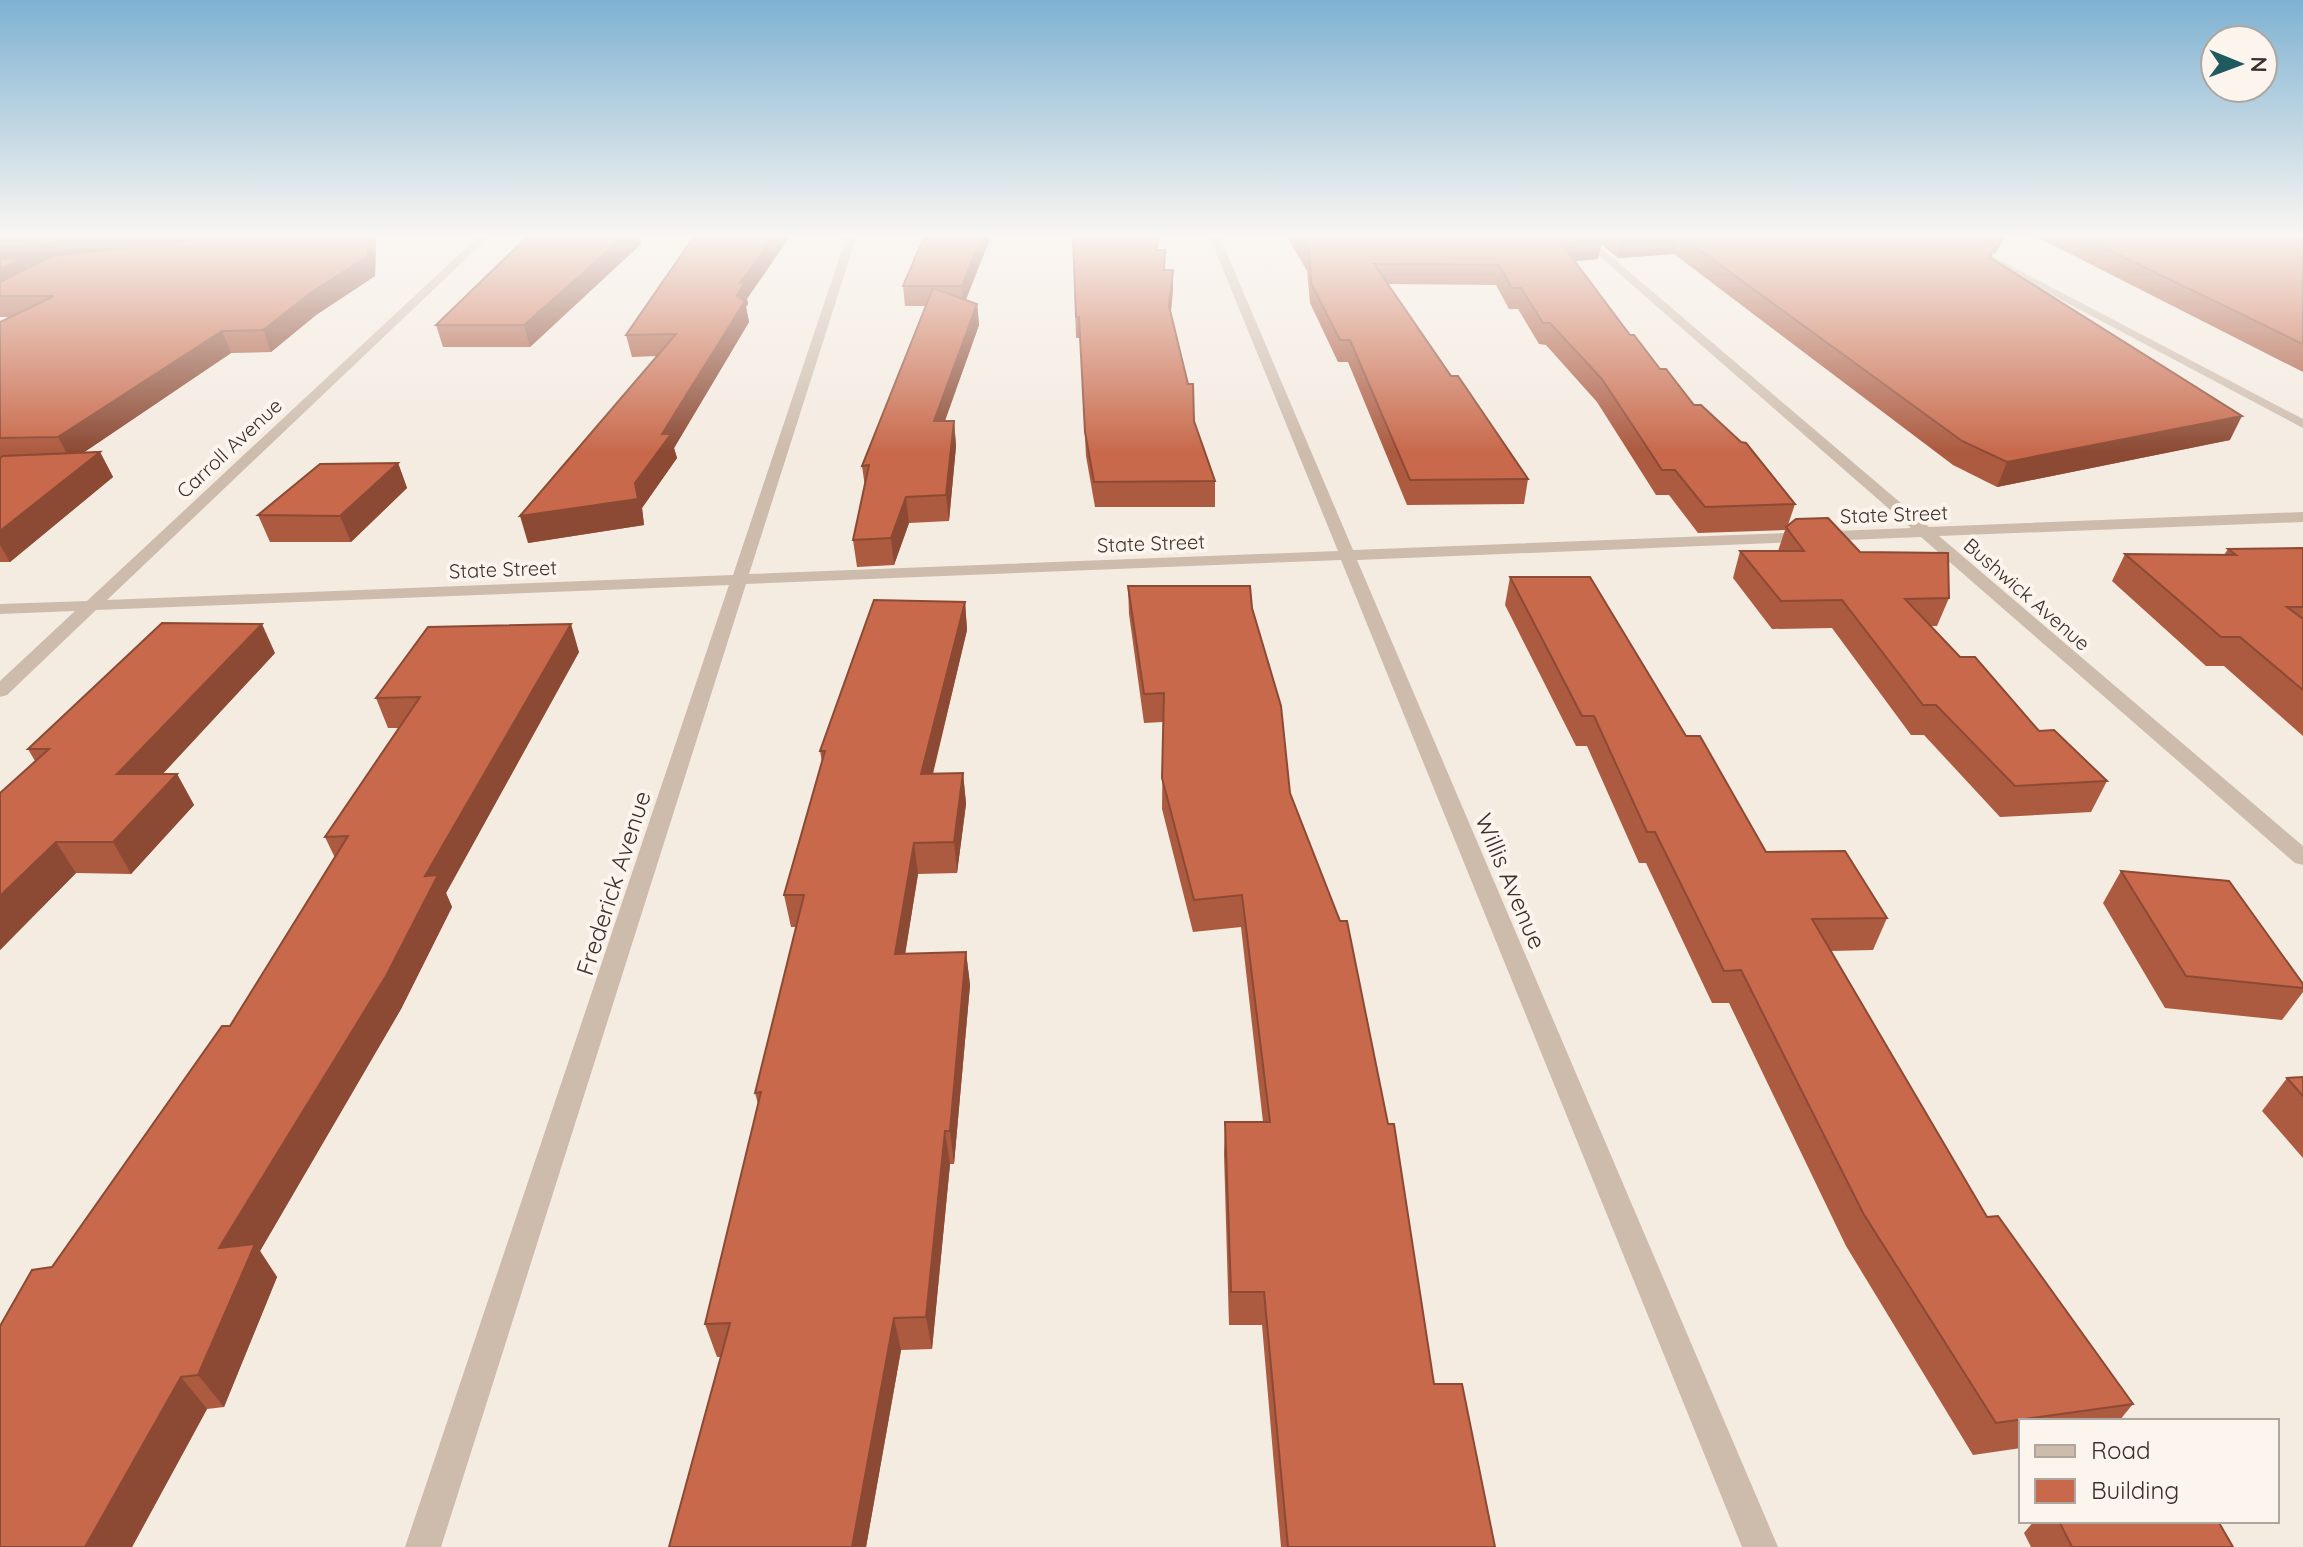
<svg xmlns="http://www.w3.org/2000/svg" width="2303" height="1547" font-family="Quicksand,sans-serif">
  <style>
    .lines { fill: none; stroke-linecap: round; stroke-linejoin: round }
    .minor { fill: #cdbbac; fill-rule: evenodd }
    .wall { fill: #ac5a40 }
    .shaded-wall { fill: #8c4a34 }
    .building { fill: #c8694b; stroke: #8c4a34; stroke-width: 2 }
    .labels { text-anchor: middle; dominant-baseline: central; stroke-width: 8; stroke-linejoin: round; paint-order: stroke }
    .far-street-label { font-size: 20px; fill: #3b302b; stroke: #fbf5ee }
    .street-label { font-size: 24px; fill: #3b302b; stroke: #fbf5ee }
  </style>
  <rect width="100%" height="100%" fill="#f4ebe1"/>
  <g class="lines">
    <!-- minor -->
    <g class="minor">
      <path d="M 480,235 L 491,235 L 107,600 L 733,575 L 847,235 L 857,235 L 749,574 L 1338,551 L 1209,235 L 1219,235 L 1353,550 L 1911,528 L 1575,235 L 1586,235 L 1929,527 L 2303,512 L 2303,522 L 1939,536 L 2303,846 L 2303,865 L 2295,863 L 1921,537 L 1357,560 L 1778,1547 L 1742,1547 L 1341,560 L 746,584 L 441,1547 L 405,1547 L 729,585 L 96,610 L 7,695 L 0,697 L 0,681 L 75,611 L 0,614 L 0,604 L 87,601 Z"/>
      <path d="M 1939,235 L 1952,235 L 2303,419 L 2303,428 Z"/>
    </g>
  </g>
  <!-- wall -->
  <g class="wall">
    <path d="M 0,235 L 375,235 L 376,239 L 375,276 L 316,315 L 271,352 L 231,353 L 83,453 L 100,452 L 113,477 L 10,562 L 0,562 L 0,322 L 10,317 L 0,317 Z"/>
    <path d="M 529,235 L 639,235 L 641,244 L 530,347 L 443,347 L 436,325 Z"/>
    <path d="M 925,235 L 988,235 L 989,241 L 966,300 L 977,304 L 979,325 L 945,421 L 954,421 L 956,446 L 949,521 L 909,523 L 894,565 L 857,567 L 853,540 L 865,487 L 862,466 L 926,306 L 905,306 L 903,286 Z"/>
    <path d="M 1073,235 L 1158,250 L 1165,270 L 1173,270 L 1173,290 L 1171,312 L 1194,421 L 1215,481 L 1215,507 L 1095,507 L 1086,456 L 1080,338 L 1076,338 Z"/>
    <path d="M 1286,235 L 2006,235 L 1995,254 L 1993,253 L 1991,258 L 2230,440 L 1997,487 L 1953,465 L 1674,254 L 1618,258 L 1601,244 L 1598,259 L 1574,261 L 1630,335 L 1660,369 L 1694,405 L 1795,504 L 1788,525 L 1860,552 L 1949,598 L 1937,626 L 1931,626 L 1960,657 L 2039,731 L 2107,781 L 2091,812 L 2000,817 L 1924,735 L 1911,735 L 1832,628 L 1772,629 L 1733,578 L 1740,551 L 1778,551 L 1785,530 L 1698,533 L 1669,495 L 1656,495 L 1597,402 L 1546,345 L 1539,344 L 1518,309 L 1509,309 L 1496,285 L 1387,284 L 1451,376 L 1528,479 L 1524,504 L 1407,505 L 1348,362 L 1338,362 L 1310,303 L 1307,271 Z"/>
    <path d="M 2033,235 L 2303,235 L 2303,372 Z"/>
    <path d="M 747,299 L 748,304 L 746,307 L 749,322 L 674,448 L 677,458 L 642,508 L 644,525 L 528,543 L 657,356 L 632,357 L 626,335 Z"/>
    <path d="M 398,463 L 407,488 L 351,542 L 270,542 L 258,515 Z"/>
    <path d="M 2303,548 L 2303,736 L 2224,666 L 2206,666 L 2112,581 L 2125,554 L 2224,555 L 2228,549 Z"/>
    <path d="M 1510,577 L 1686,736 L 1766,852 L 1887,918 L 1873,950 L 1831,951 L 1987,1217 L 2133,1404 L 2119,1421 L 2021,1421 L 2021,1448 L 1973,1455 L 1846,1246 L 1729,1003 L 1712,1003 L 1646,863 L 1639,863 L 1587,746 L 1576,746 L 1505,605 Z"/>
    <path d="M 1128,586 L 1252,608 L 1290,793 L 1434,1384 L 1495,1547 L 1281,1547 L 1262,1325 L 1229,1325 L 1224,1154 L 1225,1122 L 1263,1122 L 1241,927 L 1193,932 L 1162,809 L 1163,722 L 1144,723 L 1129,614 Z"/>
    <path d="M 965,602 L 967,630 L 933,774 L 963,773 L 966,804 L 957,873 L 918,874 L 905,954 L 966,952 L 970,985 L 954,1164 L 950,1164 L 932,1349 L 901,1350 L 866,1547 L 669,1547 L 721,1357 L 717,1357 L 705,1324 L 758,1104 L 755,1093 L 796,927 L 791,927 L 784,895 L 822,762 L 820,751 Z"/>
    <path d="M 579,652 L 446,893 L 452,907 L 401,1009 L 260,1251 L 277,1277 L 224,1407 L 207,1409 L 132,1547 L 0,1547 L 52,1267 L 230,1026 L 335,858 L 325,837 L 399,728 L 388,728 L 376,698 Z"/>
    <path d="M 275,653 L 162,774 L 177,774 L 194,805 L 131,874 L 76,873 L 0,950 L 0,793 L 35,761 L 28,749 Z"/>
    <path d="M 2121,871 L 2303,984 L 2303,992 L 2282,1020 L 2165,1008 L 2103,903 Z"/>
    <path d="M 2303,1077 L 2303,1158 L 2262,1111 L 2287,1078 Z"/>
    <path d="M 2034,1521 L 2218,1521 L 2233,1547 L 2031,1547 L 2024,1533 Z"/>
  </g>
  <!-- shaded-wall -->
  <g class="shaded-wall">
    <path d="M 130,235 L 241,235 L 234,245 L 26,265 L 32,277 L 0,295 L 0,247 Z"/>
    <path d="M 369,235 L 375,235 L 376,239 L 375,276 L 316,315 L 271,352 L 263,330 Z"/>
    <path d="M 626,235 L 639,235 L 641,244 L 530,347 L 524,325 Z"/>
    <path d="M 775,235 L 791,235 L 747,299 L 748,304 L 746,307 L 749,322 L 674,448 L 677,458 L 642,508 L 644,525 L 528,543 L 520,516 L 635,483 L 737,296 L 740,283 Z"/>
    <path d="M 982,235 L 988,235 L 989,241 L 963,306 L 962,286 Z"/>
    <path d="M 1678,235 L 1674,254 L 1618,258 L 1621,239 Z"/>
    <path d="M 2002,235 L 2006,235 L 1995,254 Z"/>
    <path d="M 1602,240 L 1598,259 L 1557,263 L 1561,243 Z"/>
    <path d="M 1173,270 L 1173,290 L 1169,327 L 1169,306 Z"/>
    <path d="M 977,304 L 979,325 L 936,445 L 934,421 Z"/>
    <path d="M 222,331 L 231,353 L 71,461 L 58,437 Z"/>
    <path d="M 2242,416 L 2230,440 L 1997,487 L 2007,462 Z"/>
    <path d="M 954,421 L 956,446 L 949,521 L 946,495 Z"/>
    <path d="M 100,452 L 113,477 L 10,562 L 0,545 L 0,531 Z"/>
    <path d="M 398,463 L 407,488 L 351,542 L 340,516 Z"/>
    <path d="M 906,497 L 909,523 L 894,565 L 891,538 Z"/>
    <path d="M 965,602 L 967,630 L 925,805 L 921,774 Z"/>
    <path d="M 262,624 L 275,653 L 134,805 L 117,774 Z"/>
    <path d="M 571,624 L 579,652 L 446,893 L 452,907 L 401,1009 L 260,1251 L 277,1277 L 224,1407 L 198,1375 L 219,1248 L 425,876 Z"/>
    <path d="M 963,773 L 966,804 L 957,873 L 954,842 Z"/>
    <path d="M 177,774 L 194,805 L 131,874 L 113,842 Z"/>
    <path d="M 56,842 L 76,873 L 0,950 L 0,896 Z"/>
    <path d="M 914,843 L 918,874 L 900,986 L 895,954 Z"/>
    <path d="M 966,952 L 970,985 L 954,1164 L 950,1131 Z"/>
    <path d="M 945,1131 L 950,1164 L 932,1349 L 926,1317 Z"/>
    <path d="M 894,1318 L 901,1350 L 866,1547 L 852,1547 Z"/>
    <path d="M 181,1377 L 207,1409 L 132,1547 L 85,1547 Z"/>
  </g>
  <!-- building -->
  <g class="building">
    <path d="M 0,235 L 130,235 L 0,247 Z"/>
    <path d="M 237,235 L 369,235 L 368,256 L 309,294 L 263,330 L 222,331 L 58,437 L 0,438 L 0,322 L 54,296 L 0,296 L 0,282 L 52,256 Z"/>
    <path d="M 529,235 L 626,235 L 524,325 L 436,325 Z"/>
    <path d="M 695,235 L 775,235 L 740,283 L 744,283 L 737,296 L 745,301 L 662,434 L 671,434 L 635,483 L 638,499 L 520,516 L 676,334 L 626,335 Z"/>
    <path d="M 925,235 L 982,235 L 962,286 L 903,286 Z"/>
    <path d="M 1073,235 L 1158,235 L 1157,250 L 1165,250 L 1164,270 L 1173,270 L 1169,306 L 1188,384 L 1193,384 L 1194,421 L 1215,481 L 1094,482 L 1085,432 L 1079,317 L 1076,317 Z"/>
    <path d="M 1299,235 L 1596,235 L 1602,240 L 1561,243 L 1630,335 L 1634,335 L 1660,369 L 1666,369 L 1694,405 L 1701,405 L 1741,442 L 1746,443 L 1795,504 L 1705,507 L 1675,470 L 1662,470 L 1602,379 L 1550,323 L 1543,323 L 1521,288 L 1512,288 L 1499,265 L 1374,264 L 1451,376 L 1458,376 L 1528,479 L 1410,480 L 1350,340 L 1340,340 L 1311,283 L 1309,251 Z"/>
    <path d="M 1617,235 L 1671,235 L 1621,239 Z"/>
    <path d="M 1679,235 L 1975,235 L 1996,246 L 1989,257 L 2242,416 L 2007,462 L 1962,441 Z"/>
    <path d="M 2078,235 L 2303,235 L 2303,344 Z"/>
    <path d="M 23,258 L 0,269 L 0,259 Z"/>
    <path d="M 933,288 L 977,304 L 934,421 L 954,421 L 946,495 L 906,497 L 891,538 L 853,540 L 869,465 L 862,466 Z"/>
    <path d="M 100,452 L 0,531 L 0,458 L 3,456 Z"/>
    <path d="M 398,463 L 340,516 L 258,515 L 320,464 Z"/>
    <path d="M 1828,518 L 1860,552 L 1948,553 L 1949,598 L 1905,599 L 1960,657 L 1975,657 L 2039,731 L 2054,730 L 2107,781 L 2015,786 L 1936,705 L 1923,705 L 1842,600 L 1781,601 L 1740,551 L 1804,551 L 1786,527 L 1796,519 Z"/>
    <path d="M 2303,548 L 2303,607 L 2287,607 L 2303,619 L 2303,690 L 2240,637 L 2221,637 L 2125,554 L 2236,555 L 2228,549 Z"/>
    <path d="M 1510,577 L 1590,577 L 1686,736 L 1700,736 L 1766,852 L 1845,851 L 1887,918 L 1812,919 L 1987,1217 L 1998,1216 L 2133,1404 L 1996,1423 L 1863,1213 L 1741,970 L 1724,971 L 1655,832 L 1647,832 L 1594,716 L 1582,716 Z"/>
    <path d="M 1128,586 L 1250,586 L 1252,608 L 1281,706 L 1290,793 L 1340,921 L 1347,921 L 1388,1124 L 1394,1124 L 1434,1384 L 1462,1384 L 1495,1547 L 1288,1547 L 1264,1292 L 1231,1292 L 1225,1122 L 1270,1122 L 1242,895 L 1194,900 L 1162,778 L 1164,693 L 1144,694 Z"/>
    <path d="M 874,600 L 965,602 L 921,774 L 963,773 L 954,842 L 914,843 L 895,954 L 966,952 L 950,1131 L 945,1131 L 926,1317 L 894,1318 L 852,1547 L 669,1547 L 730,1323 L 705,1324 L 761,1092 L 755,1093 L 804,895 L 784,895 L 825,751 L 820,751 Z"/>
    <path d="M 162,623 L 262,624 L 117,774 L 177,774 L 113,842 L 56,842 L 0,896 L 0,793 L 49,749 L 28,749 Z"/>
    <path d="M 571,624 L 425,876 L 438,875 L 386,976 L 219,1248 L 255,1244 L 198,1375 L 181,1377 L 85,1547 L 0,1547 L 0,1326 L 32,1270 L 52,1267 L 222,1026 L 230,1026 L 348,836 L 325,837 L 420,697 L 376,698 L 428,627 Z"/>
    <path d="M 2121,871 L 2229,881 L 2303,984 L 2303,988 L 2186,976 Z"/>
    <path d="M 2303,1077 L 2303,1096 L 2287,1078 Z"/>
    <path d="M 2059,1521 L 2218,1521 L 2233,1547 L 2072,1547 Z"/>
  </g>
  <!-- sky -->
  <linearGradient id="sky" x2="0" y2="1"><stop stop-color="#7eb2d2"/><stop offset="0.52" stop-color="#faf6f2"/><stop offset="1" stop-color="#faf6f2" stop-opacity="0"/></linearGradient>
  <rect width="2303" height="452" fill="url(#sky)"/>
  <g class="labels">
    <!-- far-street labels -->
    <g class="far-street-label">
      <text transform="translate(229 448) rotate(-43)">Carroll Avenue</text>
      <text transform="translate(1894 514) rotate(-2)">State Street</text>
      <text transform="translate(1151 543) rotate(-2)">State Street</text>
      <text transform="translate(503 569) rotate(-2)">State Street</text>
      <text transform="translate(2027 594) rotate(41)">Bushwick Avenue</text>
    </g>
    <!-- street labels -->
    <g class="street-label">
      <text transform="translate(1511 881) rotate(67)">Willis Avenue</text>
      <text transform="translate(613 883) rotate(-72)">Frederick Avenue</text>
    </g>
  </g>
  <!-- legend -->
  <rect x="2019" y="1419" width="260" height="104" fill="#fbf5ee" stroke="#aea6a0" stroke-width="2"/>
  <rect x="2035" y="1445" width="40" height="12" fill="#cdbbac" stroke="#aea6a0" stroke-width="2"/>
  <text x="2091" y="1459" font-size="24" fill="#3b302b">Road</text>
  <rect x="2035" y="1479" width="40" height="24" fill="#c8694b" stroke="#aea6a0" stroke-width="2"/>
  <text x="2091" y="1499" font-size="24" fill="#3b302b">Building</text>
  <!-- north arrow -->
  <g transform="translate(2239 64) rotate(91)"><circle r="38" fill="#fbf5ee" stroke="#aea6a0" stroke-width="2"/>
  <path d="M0-6L14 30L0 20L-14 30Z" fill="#1f5a5e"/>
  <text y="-12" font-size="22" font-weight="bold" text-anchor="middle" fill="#3b302b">N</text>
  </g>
</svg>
